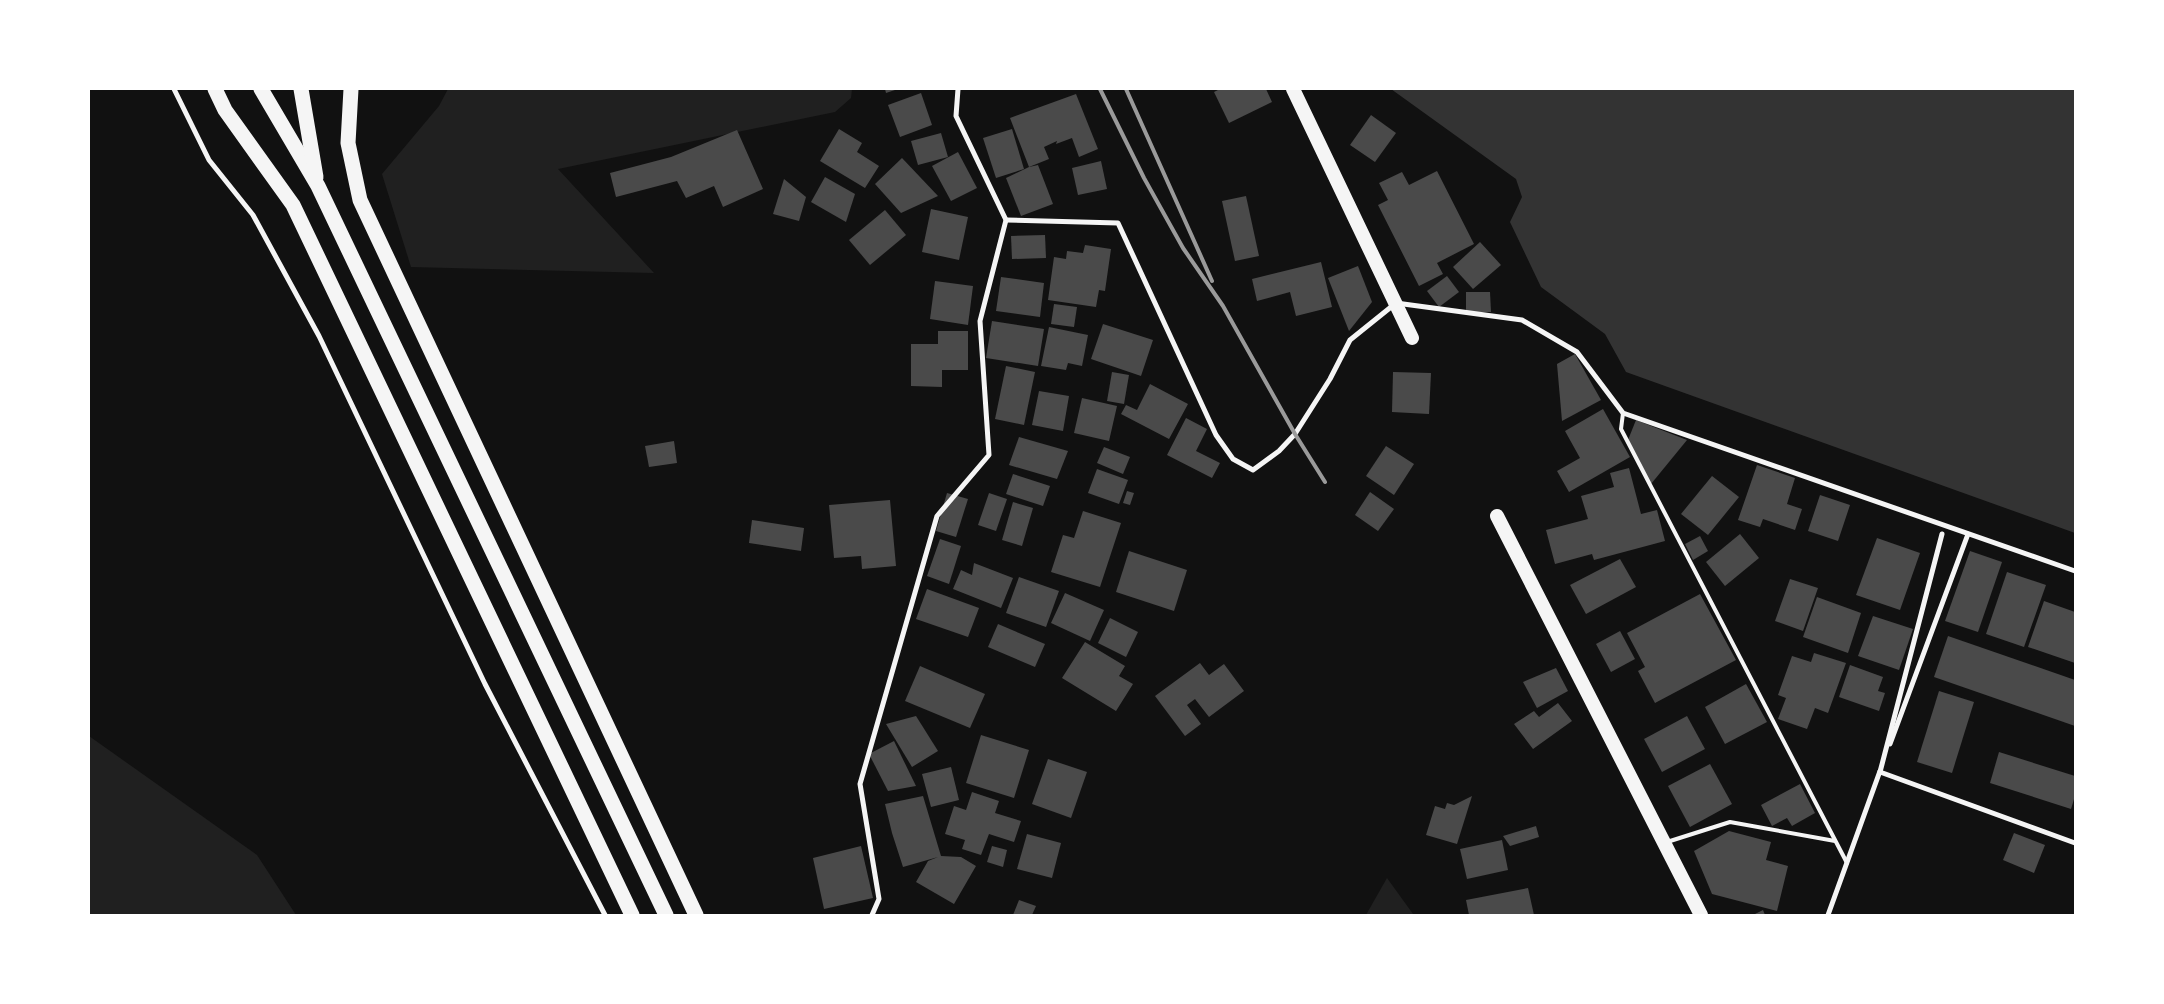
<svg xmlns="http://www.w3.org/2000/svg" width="2164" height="1004" font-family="Cabin,sans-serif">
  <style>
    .green { fill: #202020 }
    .water { fill: #333 }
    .building { fill: #4a4a4a }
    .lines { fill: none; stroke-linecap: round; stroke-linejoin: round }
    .service { stroke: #f5f5f5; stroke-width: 4 }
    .minor { stroke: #f5f5f5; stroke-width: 5 }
    .trunk { stroke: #f5f5f5; stroke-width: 14 }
    .motorway { stroke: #f5f5f5; stroke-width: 15 }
    .rail { stroke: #9a9a9a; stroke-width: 4 }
  </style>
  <rect width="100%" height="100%" fill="#111"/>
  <!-- green -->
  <g class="green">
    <path d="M 448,89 L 852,89 L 851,98 L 835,112 L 558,169 L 654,273 L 411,267 L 382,174 L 439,106 Z"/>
    <path d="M 89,736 L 257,855 L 296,915 L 89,915 Z"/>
    <path d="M 1387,878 L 1413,914 L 1413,915 L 1366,915 Z"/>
  </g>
  <!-- water -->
  <path class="water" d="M 1391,89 L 2075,89 L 2075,533 L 1626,372 L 1605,334 L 1541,287 L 1510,222 L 1522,197 L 1516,179 Z"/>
  <!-- building -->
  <g class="building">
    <path d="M 885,89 L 898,89 L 886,93 Z"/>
    <path d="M 1220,89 L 1266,89 L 1272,102 L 1229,123 L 1214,92 Z"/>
    <path d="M 921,93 L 932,125 L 900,137 L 888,105 Z"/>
    <path d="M 1076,94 L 1098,149 L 1079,157 L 1072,138 L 1056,144 L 1057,141 L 1044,147 L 1049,159 L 1029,167 L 1010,118 Z"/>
    <path d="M 1371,115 L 1396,133 L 1375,162 L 1350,145 Z"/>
    <path d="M 839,129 L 862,143 L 857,152 L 879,166 L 865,188 L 820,161 Z"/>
    <path d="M 1012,129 L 1024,169 L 996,178 L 983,138 Z"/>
    <path d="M 737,130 L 763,189 L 723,207 L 714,186 L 686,198 L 677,181 L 616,197 L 610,173 L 671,157 Z"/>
    <path d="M 941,133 L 948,157 L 918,165 L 911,141 Z"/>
    <path d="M 958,152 L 977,188 L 951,201 L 932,166 Z"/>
    <path d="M 902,158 L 938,196 L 901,213 L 875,184 Z"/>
    <path d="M 1101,161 L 1107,189 L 1078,195 L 1072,168 Z"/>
    <path d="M 1038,165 L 1053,204 L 1021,216 L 1006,178 L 1029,167 Z"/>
    <path d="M 1437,171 L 1474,244 L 1437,263 L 1443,274 L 1419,286 L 1378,205 L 1388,200 L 1379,183 L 1402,172 L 1409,185 Z"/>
    <path d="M 825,177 L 855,194 L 846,222 L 811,202 Z"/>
    <path d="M 784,179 L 806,197 L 799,221 L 773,214 Z"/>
    <path d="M 1246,196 L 1259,256 L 1235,261 L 1222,201 Z"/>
    <path d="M 931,209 L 968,217 L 959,260 L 922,252 Z"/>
    <path d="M 885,210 L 906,235 L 870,265 L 849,240 Z"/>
    <path d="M 1045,235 L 1046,258 L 1012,259 L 1011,236 Z"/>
    <path d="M 1480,242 L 1501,265 L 1473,289 L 1453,267 Z"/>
    <path d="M 1085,245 L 1111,249 L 1105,291 L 1099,290 L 1096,307 L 1048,300 L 1054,257 L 1066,259 L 1067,251 L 1083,253 Z"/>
    <path d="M 1321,262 L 1332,307 L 1296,316 L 1290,292 L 1257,301 L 1252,279 Z"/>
    <path d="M 1358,266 L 1372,302 L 1349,331 L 1328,278 Z"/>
    <path d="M 1447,276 L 1459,292 L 1439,307 L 1427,291 Z"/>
    <path d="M 1001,277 L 1044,283 L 1040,317 L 996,311 Z"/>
    <path d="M 935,281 L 973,286 L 968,325 L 930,319 Z"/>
    <path d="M 1466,292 L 1490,292 L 1491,312 L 1466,312 Z"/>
    <path d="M 1054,304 L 1077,307 L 1074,327 L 1051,324 Z"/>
    <path d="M 992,321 L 1044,329 L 1038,366 L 986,358 Z"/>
    <path d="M 1103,324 L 1153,340 L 1141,376 L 1091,359 Z"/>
    <path d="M 1049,327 L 1088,335 L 1082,366 L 1068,363 L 1066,370 L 1041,366 Z"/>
    <path d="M 938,331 L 968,331 L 968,370 L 942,370 L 942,387 L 911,386 L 911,344 L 938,344 Z"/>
    <path d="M 1575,354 L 1601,400 L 1562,421 L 1557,364 Z"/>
    <path d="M 1006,366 L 1035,372 L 1024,425 L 995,419 Z"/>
    <path d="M 1112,372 L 1129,375 L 1124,404 L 1107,401 Z"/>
    <path d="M 1393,372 L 1431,373 L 1429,414 L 1392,412 Z"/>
    <path d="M 1150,384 L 1188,404 L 1169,439 L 1121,414 L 1126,405 L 1137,410 Z"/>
    <path d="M 1039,391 L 1069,396 L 1063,431 L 1032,425 Z"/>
    <path d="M 1082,398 L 1117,406 L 1109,441 L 1074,433 Z"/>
    <path d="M 1603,409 L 1630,457 L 1569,492 L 1557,471 L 1580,458 L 1565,431 Z"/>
    <path d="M 1186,418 L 1207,429 L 1196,451 L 1220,463 L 1212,478 L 1167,455 Z"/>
    <path d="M 1636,420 L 1687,440 L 1651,484 L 1628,440 Z"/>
    <path d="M 1019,437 L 1068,451 L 1057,479 L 1009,465 Z"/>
    <path d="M 674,441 L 677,463 L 649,467 L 645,446 Z"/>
    <path d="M 1386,446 L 1414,464 L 1394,495 L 1366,476 Z"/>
    <path d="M 1104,447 L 1130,457 L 1123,474 L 1097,463 Z"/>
    <path d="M 1757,465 L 1795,478 L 1787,504 L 1802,509 L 1795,530 L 1763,519 L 1760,527 L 1738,520 Z"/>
    <path d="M 1629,468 L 1641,514 L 1657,510 L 1665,541 L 1594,560 L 1592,554 L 1555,564 L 1546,530 L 1588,519 L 1581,496 L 1614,487 L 1610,473 Z"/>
    <path d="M 1097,469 L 1128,480 L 1119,504 L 1088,493 Z"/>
    <path d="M 1013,474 L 1050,486 L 1043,506 L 1006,494 Z"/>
    <path d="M 1712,476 L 1739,497 L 1708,535 L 1681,514 Z"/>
    <path d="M 1127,491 L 1134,493 L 1130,505 L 1123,503 Z"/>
    <path d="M 1370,492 L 1394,509 L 1378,531 L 1355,515 Z"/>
    <path d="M 947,493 L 968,499 L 956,537 L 936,531 Z"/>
    <path d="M 989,493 L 1007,499 L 996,531 L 978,525 Z"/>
    <path d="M 1820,495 L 1850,505 L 1838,541 L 1808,531 Z"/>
    <path d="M 890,500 L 896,566 L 862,569 L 861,556 L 834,558 L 829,505 Z"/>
    <path d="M 1013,502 L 1033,508 L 1022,546 L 1002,540 Z"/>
    <path d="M 1083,511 L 1121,523 L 1100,587 L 1051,572 L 1063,535 L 1074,538 Z"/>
    <path d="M 752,520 L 804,528 L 801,551 L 749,543 Z"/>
    <path d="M 1740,534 L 1759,558 L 1725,586 L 1706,562 Z"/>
    <path d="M 1700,536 L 1708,551 L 1693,560 L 1685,544 Z"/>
    <path d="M 1877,538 L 1920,553 L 1900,610 L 1856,595 Z"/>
    <path d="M 940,539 L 961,546 L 949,584 L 927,576 Z"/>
    <path d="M 1129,551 L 1187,570 L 1174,611 L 1116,592 Z"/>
    <path d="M 1970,551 L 2002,562 L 1978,632 L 1945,621 Z"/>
    <path d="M 1620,559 L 1636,587 L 1586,614 L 1570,585 Z"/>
    <path d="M 974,563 L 1013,578 L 1001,608 L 953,589 L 961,570 L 972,575 Z"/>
    <path d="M 2007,572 L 2046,585 L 2024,647 L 1986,634 Z"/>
    <path d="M 1019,577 L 1059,591 L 1046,627 L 1006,613 Z"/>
    <path d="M 1790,579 L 1818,588 L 1803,631 L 1775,621 Z"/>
    <path d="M 927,589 L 979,608 L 968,637 L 916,619 Z"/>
    <path d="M 1065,593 L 1104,610 L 1090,641 L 1051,623 Z"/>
    <path d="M 1700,594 L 1736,660 L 1655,703 L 1638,671 L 1645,667 L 1627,633 Z"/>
    <path d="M 1817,597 L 1861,613 L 1848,653 L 1803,637 Z"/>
    <path d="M 2044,601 L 2075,612 L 2075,663 L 2028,647 Z"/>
    <path d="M 1873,616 L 1913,629 L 1899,670 L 1858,656 Z"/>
    <path d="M 1110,618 L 1138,632 L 1126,657 L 1098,643 Z"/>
    <path d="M 998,624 L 1045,644 L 1035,667 L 988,647 Z"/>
    <path d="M 1620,631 L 1635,659 L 1611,672 L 1596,644 Z"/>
    <path d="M 1948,636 L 2075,680 L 2075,726 L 1934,677 Z"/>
    <path d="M 1085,642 L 1125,666 L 1119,676 L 1133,684 L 1116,711 L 1062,678 Z"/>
    <path d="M 1814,653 L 1846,663 L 1828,713 L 1815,708 L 1807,729 L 1778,719 L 1786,698 L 1778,695 L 1792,656 L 1811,662 Z"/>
    <path d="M 1200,663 L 1209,675 L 1224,664 L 1244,691 L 1209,717 L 1195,699 L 1187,705 L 1201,724 L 1185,736 L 1155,696 Z"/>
    <path d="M 1850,665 L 1883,677 L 1878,691 L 1885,693 L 1879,711 L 1839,697 Z"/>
    <path d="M 920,666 L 985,694 L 970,728 L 905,701 Z"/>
    <path d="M 1556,668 L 1568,691 L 1537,708 L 1523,682 Z"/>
    <path d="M 1746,684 L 1767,722 L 1725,744 L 1705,707 Z"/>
    <path d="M 1939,691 L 1974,702 L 1952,773 L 1917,762 Z"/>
    <path d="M 1558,703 L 1572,721 L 1533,749 L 1514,724 L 1534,711 L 1539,717 Z"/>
    <path d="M 916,716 L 938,751 L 912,767 L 886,724 Z"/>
    <path d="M 1687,716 L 1705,749 L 1662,772 L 1644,739 Z"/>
    <path d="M 981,735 L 1029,750 L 1014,798 L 966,783 Z"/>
    <path d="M 894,741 L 916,786 L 888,791 L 869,754 Z"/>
    <path d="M 1999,752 L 2075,776 L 2075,796 L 2071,809 L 1990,783 Z"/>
    <path d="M 1048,759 L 1087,772 L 1071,818 L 1032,804 Z"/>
    <path d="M 1710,764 L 1732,804 L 1690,827 L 1668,786 Z"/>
    <path d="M 951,767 L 959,800 L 931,807 L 922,774 Z"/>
    <path d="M 1800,784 L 1815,813 L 1792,826 L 1787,818 L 1772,826 L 1761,805 Z"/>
    <path d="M 972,792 L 999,801 L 995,813 L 1021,821 L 1014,842 L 989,834 L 981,855 L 962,849 L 965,840 L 945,834 L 954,806 L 966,810 Z"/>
    <path d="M 923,796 L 941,856 L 961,857 L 976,866 L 954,904 L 916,882 L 928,861 L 938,857 L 903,867 L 892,833 L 885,804 Z"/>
    <path d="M 1472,796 L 1457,844 L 1426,835 L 1435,806 L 1445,809 L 1447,803 L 1454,805 Z"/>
    <path d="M 1536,826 L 1539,837 L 1510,846 L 1503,836 Z"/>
    <path d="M 1729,831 L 1771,842 L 1766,860 L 1788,866 L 1777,911 L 1712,894 L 1694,851 Z"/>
    <path d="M 2014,833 L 2045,845 L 2034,873 L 2003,860 Z"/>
    <path d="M 1027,834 L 1061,843 L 1052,878 L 1017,869 Z"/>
    <path d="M 1502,840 L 1508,870 L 1467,879 L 1460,849 Z"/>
    <path d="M 861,846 L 873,898 L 824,909 L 813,858 Z"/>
    <path d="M 992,846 L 1007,850 L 1003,867 L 987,862 Z"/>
    <path d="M 1528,888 L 1534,915 L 1469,915 L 1466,900 Z"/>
    <path d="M 1019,900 L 1036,906 L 1032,915 L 1013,915 Z"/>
    <path d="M 1763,910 L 1765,915 L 1753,915 Z"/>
  </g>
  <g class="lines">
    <!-- service -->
    <g class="service">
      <path d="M 1623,413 L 1621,429 L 1847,863"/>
      <path d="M 1667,842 L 1730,822 L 1835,841"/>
    </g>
    <!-- minor -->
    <g class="minor">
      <path d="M 174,89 L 209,160 L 253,215 L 319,336 L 485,684 L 605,915"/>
      <path d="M 1006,220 L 1118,223 L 1216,435 L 1233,459 L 1253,470 L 1279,451 L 1295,434 L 1330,379 L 1350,340 L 1396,303 L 1522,320 L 1577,352 L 1623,413 L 2075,571"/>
      <path d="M 1942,534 L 1880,772 L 2075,843"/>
      <path d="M 1890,744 L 1968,534"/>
      <path d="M 872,915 L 879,899 L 860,784 L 937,516 L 989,455 L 980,321 L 1006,220 L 956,116 L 958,89"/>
      <path d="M 1828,915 L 1880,771"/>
    </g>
    <!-- trunk -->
    <g class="trunk">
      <path d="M 1293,89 L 1412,338"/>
      <path d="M 1497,516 L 1701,915"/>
    </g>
    <!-- motorway -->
    <g class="motorway">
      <path d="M 215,89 L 225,110 L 293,205 L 632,915"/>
      <path d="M 261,89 L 318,186 L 666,915"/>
      <path d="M 301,89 L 316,177"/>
      <path d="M 351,89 L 348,143 L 360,200 L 696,915"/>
    </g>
    <!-- rail -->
    <g class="rail">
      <path d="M 1100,89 L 1144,178 L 1183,248 L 1223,306 L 1295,434 L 1325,482"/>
      <path d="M 1126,89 L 1212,281"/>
    </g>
  </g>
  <!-- border -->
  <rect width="2164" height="1004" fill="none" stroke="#ffffff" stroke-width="180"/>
</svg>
